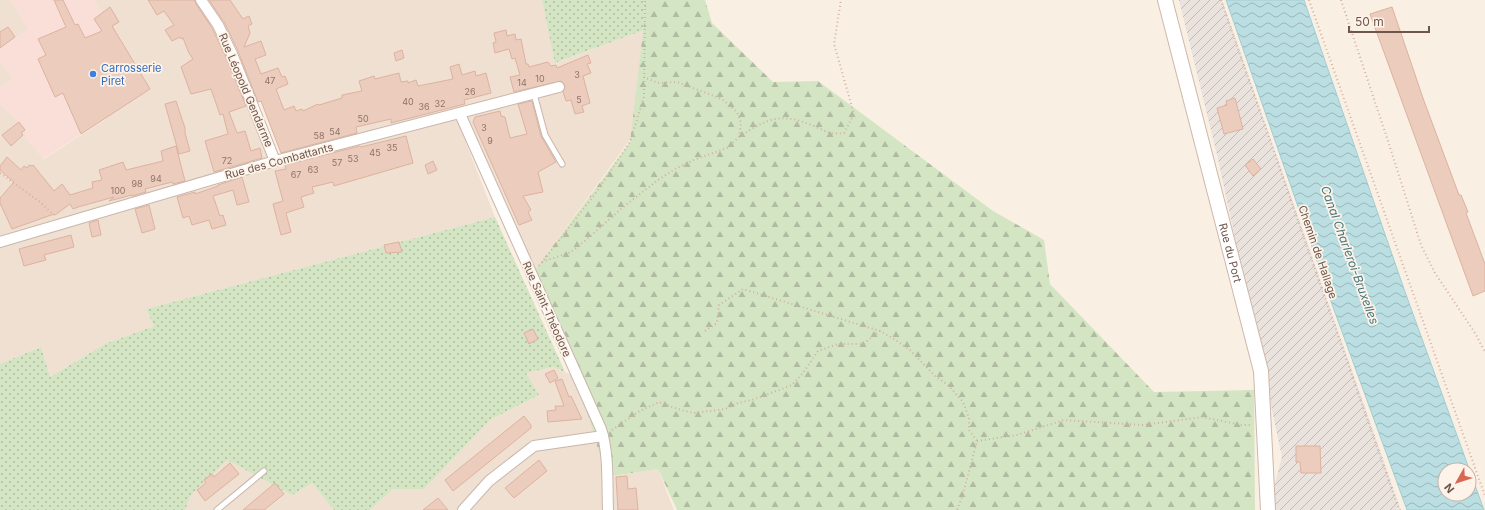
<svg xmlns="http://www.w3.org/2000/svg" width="1485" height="510" viewBox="0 0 1485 510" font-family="Inter,sans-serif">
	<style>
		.residential { fill: #f0e0d2 }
		.commercial { fill: #f9dfd8 }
		.industrial { fill: url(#industrial-furrows) }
		.grass { fill: url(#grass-dots) }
		.forest { fill: url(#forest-firs) }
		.water { fill: url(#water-waves); stroke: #a1ced1; fill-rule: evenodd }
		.building { fill: #ecccbd; stroke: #ddb29f }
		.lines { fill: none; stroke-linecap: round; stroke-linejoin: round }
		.lane-casing { stroke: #c9b6ab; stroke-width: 7 }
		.street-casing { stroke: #c9b6ab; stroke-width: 12 }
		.secondary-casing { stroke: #ceb8ab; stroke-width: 16 }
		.path { stroke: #d1b0a1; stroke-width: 2; stroke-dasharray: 1 3; stroke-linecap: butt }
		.lane { stroke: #fff; stroke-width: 5 }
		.street { stroke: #fff; stroke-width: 10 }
		.secondary { stroke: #fff; stroke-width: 14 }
		.shop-dot { fill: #3f7fe0; stroke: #fdf3e9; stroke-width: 1.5 }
		.labels { text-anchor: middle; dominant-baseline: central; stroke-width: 3.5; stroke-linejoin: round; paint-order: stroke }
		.number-label { font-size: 9px; fill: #8e7468 }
		.shop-label { font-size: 11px; fill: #366cbe; stroke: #fdf3e9; text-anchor: start }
		.street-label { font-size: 11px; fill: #6f564c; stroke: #fdf3e9 }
		.water-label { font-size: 12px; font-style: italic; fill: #45757a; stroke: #fdf3e9 }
	</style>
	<defs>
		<pattern id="industrial-furrows" width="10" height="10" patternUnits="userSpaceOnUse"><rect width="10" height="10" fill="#e9e2dd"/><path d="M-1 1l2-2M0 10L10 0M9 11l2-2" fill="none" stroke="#c1bab5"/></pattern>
		<pattern id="grass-dots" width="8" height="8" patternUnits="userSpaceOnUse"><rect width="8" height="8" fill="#d4e5c3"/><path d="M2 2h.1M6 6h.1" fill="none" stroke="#b0bca1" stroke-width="1.8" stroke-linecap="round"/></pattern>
		<pattern id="forest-firs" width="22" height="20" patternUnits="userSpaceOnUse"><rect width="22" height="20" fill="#d4e5c3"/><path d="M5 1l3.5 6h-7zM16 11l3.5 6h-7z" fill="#b0bca1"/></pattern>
		<pattern id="water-waves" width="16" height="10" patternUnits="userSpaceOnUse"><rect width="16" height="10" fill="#badee1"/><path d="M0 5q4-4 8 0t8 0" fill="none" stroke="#9bb7b9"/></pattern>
	</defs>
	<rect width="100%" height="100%" fill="#faefe3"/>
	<g class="residential">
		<path d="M0 0H11L28 30 0 48Z"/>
		<path d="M94 0H199L272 160 0 236V104L19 122 25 130V137L44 159 106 119 109 25Z"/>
		<path d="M211 0H542L556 63 644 30 632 137 532 274 458 122 495 217 146 309 154 326 105 344 50 377 41 347 0 364V242L282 155 252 78 232 33Z"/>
		<path d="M0 61 13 79 0 87Z"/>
		<path d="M553 367 577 377 606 477 658 469 674 510H370L393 489H424L490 420 539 395 525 373Z"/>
		<path d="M227 460 292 495 312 483 334 510H185L191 495Z"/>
	</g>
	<path class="commercial" d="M11 0H94L150 90 43 159 25 137V130L19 122 0 104V87L13 79 0 61V48L28 30Z"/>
	<path class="industrial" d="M1179 0H1222L1401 510H1268L1282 457 1218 159Z"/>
	<g class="grass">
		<path d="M542 0H645L644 30 555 63Z"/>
		<path d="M495 217 565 372 553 367 526 373 539 395 490 420 424 489H393L370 510H334L312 483 292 495 227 460 191 495 185 510H0V364L41 347 50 377 105 344 154 326 146 309Z"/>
	</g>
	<path class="forest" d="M645 0H705L712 23 773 82 818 81 993 211 1044 240 1050 284 1154 392 1254 390 1255 510H677L658 469 606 477 577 377 532 274 630 142 644 24Z"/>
	<path class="water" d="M1226 0H1304L1404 289 1484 510H1407L1333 307ZM1445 470H1469V494H1445Z"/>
	<g class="building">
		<path d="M54 0H63L75 25 78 24 85 38 102 31 94 19 110 7 119 22 112 26 150 89 81 134 63 93 55 97 38 59 46 55 38 39 66 27Z"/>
		<path d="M148 0H195L196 4 212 28 226 57 246 106 229 112 237 133 245 131 251 151 260 148 262 158 214 172 205 141 228 134 223 114 220 115 211 89 191 94 181 67 193 59 189 53 183 38 181 39 180 37 172 41 165 30 174 25 164 11 157 15Z"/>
		<path d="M209 0H230L243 19 249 16 252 24 248 26 250 33 244 47 261 41 266 55 255 59 261 74 278 68 282 77 285 76 288 84 276 89 284 110 294 106 296 111 302 109 303 111 318 104 319 105 342 98V95L362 91 359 81 374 76 375 79 399 73 401 82 408 81V83L416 80 418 86 453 79 450 67 459 64 462 75 475 71 476 76 486 73 491 93 464 100 465 104 391 123V119L356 127 357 133 281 153 261 101 258 102 238 51 224 22Z"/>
		<path d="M1392 7 1424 101 1459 195H1461L1468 212 1466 213 1485 264V291L1473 296 1370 14Z"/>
		<path d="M8 27 15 37 0 48V32Z"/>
		<path d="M506 30 507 36 515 34 516 40 521 39 526 64H528L529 67 548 62 551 66 556 65 557 68 588 55 591 63 587 64 591 73 583 76 590 103 582 106 584 112 575 114 571 100 566 101 563 92 565 86 561 81 514 92 510 77 520 75 515 58 512 59 509 49 495 53 493 43 496 42 494 33Z"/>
		<path d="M402 50 404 58 396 61 394 53Z"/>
		<path d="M1235 98 1243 129 1224 134 1217 108 1227 105 1226 101Z"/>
		<path d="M176 101 185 128V133L190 151 179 154 165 104Z"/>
		<path d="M532 101 541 136 556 162 538 172 543 192 523 196 531 210 528 212 532 220 519 225 473 122 475 117 500 111 501 116 505 117 510 138 527 134 518 104Z"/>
		<path d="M19 122 25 130 21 133 23 135 11 146 2 135Z"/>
		<path d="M406 136 413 163 334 186 333 182 312 187 314 193 301 197 304 207 286 213 291 232 281 235 273 204 283 201 275 171 286 169 285 165 360 146 361 147Z"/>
		<path d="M176 146 185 181 173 184 172 182 145 189 146 192 132 196V195L109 201 114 197 78 207 73 209 70 204 55 215 54 214 12 229 0 203V198L14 182 0 170V166L7 157 21 170 24 166 27 168 29 165 32 166 33 165 54 191 62 184 70 195 93 188 92 182 102 180 99 170 123 162 126 170 163 161 161 151Z"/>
		<path d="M1253 159 1261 169 1253 176 1245 165Z"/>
		<path d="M433 161 437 170 428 174 425 165Z"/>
		<path d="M242 177 249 202 237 205 233 190 213 196 220 216 223 215 226 225 212 229 209 220 192 225 189 216 183 218 177 197 195 192V194L218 186V185Z"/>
		<path d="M149 205 155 229 142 233 135 209Z"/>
		<path d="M98 220 101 235 92 237 89 223Z"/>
		<path d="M71 235 74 247 44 255 46 260 24 266 19 249Z"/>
		<path d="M399 242 402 252 386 253 384 245Z"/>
		<path d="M533 329 538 339 529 344 524 333Z"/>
		<path d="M554 370 558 378 550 383 545 374Z"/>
		<path d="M562 379 569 397 571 396 582 419 548 422 547 411 556 410 555 406H564L555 381Z"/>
		<path d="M524 416 531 425V428L453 491 445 480Z"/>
		<path d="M1296 446H1320L1321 473H1301L1300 462H1296Z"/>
		<path d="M539 460 547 471 514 498 505 488Z"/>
		<path d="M230 463 239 474 205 501 197 490 206 483 204 480 212 474 214 477Z"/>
		<path d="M627 476 628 489 636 488 638 510H618L616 477Z"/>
		<path d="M275 483 284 494 264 510H243Z"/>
		<path d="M438 498 448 510H423Z"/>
	</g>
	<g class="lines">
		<defs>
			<g id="lane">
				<path d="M534 94 545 135 562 164"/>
				<path d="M217 510 264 471"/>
			</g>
			<g id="street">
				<path d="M201 0 218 25 232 54 275 161"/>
				<path d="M460 114 601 429C609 453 607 485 608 510"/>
				<path d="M0 242 275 161 559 87"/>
				<path d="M463 510 489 481 534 446 603 436"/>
			</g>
			<g id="secondary">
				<path id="s1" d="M1165 0 1261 371 1268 510"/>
			</g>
		</defs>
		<use href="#lane" class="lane-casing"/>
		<use href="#street" class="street-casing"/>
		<use href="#secondary" class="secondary-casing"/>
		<g class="path">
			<path d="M1221 0 1399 510"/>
			<path d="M1309 0 1485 496"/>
			<path d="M1341 0 1389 144 1421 245 1435 273 1475 333 1485 352"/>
			<path d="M739 137C768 118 780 112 814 126 827 132 830 135 844 133L854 114 834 44 841 0"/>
			<path d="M0 173 40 202 54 215"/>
			<path d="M542 262 571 252 592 235 622 208 658 180 675 169 696 159 727 148 739 137 741 123 737 112 722 99 677 82 658 83 644 77"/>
			<path d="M539 266 595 194 630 142 644 97 645 0"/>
			<path d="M705 331 717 323 719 305 743 289 880 331 894 339 910 350 935 376 948 385 963 402 969 418V430L977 441 963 494 957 510"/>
			<path d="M612 430 638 412 659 402 681 410 694 413 725 409 738 403 752 400 792 385 803 373 818 351 838 344H863L880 331"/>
			<path d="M977 441 1017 435 1064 420 1143 425 1202 417 1242 425H1252"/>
		</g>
		<use href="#lane" class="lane"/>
		<use href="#street" class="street"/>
		<use href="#secondary" class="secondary"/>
	</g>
	<circle class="shop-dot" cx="93" cy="74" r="4"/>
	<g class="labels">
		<g class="number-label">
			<text x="577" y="74">3</text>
			<text x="540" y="78">10</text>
			<text x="270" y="80">47</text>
			<text x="522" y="82">14</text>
			<text x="470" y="91">26</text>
			<text x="579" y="99">5</text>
			<text x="408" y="101">40</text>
			<text x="440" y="103">32</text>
			<text x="424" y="106">36</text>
			<text x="363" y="118">50</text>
			<text x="484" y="127">3</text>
			<text x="335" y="131">54</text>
			<text x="319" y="135">58</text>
			<text x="490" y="140">9</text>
			<text x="392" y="147">35</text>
			<text x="375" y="152">45</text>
			<text x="353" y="158">53</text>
			<text x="227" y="160">72</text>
			<text x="337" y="162">57</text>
			<text x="313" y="169">63</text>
			<text x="296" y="174">67</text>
			<text x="156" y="178">94</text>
			<text x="137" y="183">98</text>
			<text x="118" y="190">100</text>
		</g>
		<g class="shop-label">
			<text x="101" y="68">Carrosserie<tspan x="101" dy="13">Piret</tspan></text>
		</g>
		<g class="street-label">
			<text transform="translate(246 90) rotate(67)">Rue Léopold Gendarme</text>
			<text transform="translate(279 161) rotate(-15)">Rue des Combattants</text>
			<text transform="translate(1318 252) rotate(71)">Chemin de Hallage</text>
			<text stroke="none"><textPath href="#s1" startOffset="261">Rue du Port</textPath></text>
			<text transform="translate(547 309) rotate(66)">Rue Saint-Théodore</text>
		</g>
		<g class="water-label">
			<text transform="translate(1350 255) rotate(70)">Canal Charleroi-Bruxelles</text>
		</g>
	</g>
	<g transform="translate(1457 482) rotate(231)"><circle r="19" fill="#fdf3e9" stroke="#c4b4aa"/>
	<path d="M0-3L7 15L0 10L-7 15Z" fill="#d86753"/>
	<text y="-6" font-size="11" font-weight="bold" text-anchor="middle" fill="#6f564c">N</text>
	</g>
	<path d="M1349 26v6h80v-6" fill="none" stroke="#6f564c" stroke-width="2"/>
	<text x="1355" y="26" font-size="12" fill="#6f564c" stroke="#fdf3e9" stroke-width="3" paint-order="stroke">50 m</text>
</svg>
